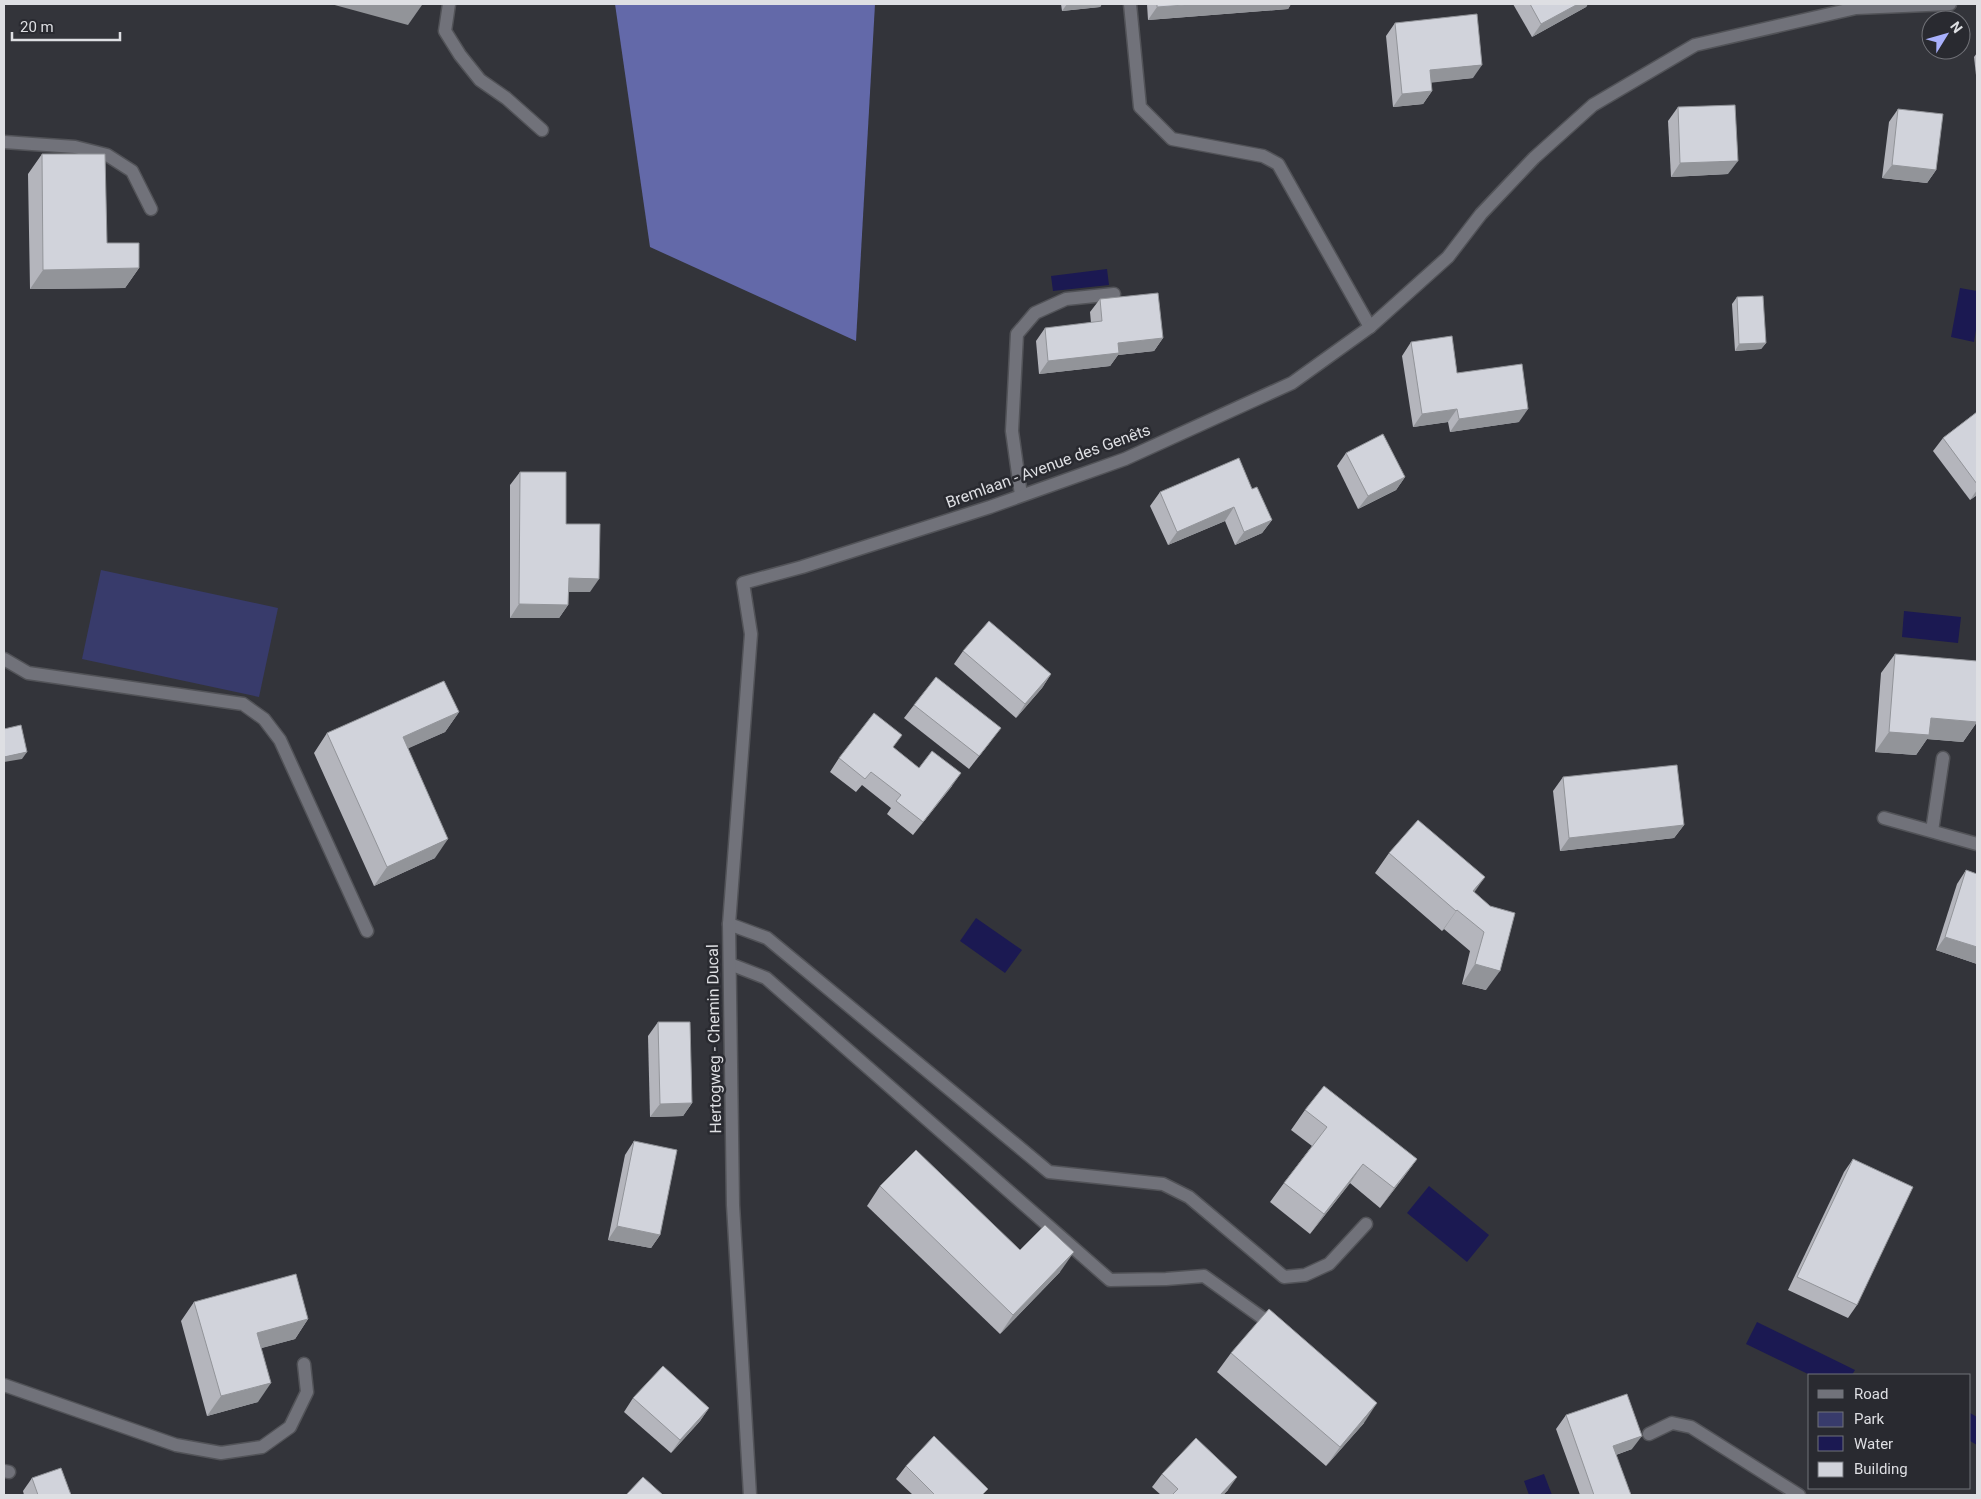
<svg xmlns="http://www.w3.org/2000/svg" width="1981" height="1499" viewBox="0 0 1981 1499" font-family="Roboto,sans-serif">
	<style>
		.green { fill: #383b6b }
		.forest { fill: #6369a9 }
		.water { fill: #1b1952 }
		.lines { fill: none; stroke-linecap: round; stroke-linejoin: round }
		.lane-casing { stroke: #525358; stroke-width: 15 }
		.street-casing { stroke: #525358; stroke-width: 15 }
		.lane { stroke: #71727a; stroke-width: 12 }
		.street { stroke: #71727a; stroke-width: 12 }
		.wall { fill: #b4b5bc }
		.shaded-wall { fill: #929499 }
		.building { fill: #d1d3db; stroke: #929499 }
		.labels { text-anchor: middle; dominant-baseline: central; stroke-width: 5; stroke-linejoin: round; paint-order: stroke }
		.street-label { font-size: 16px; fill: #dedfe3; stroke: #292a30 }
	</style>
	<rect width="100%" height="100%" fill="#33343a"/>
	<path class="green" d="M101 570 278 608 259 697 82 659Z"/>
	<path class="forest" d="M615 4H875L856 341 650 247Z"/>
	<g class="water">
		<path d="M1107 269 1109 285 1053 291 1051 276Z"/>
		<path d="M1960 288 1977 291V324L1974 342 1951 337Z"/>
		<path d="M1904 611 1961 617 1958 643 1902 637Z"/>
		<path d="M976 918 1022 950 1005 973 960 941Z"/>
		<path d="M1429 1186 1489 1235 1467 1262 1407 1213Z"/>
		<path d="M1757 1322 1855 1370 1852 1375H1810L1746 1344Z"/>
		<path d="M1970 1413 1977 1417V1445L1970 1441Z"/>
		<path d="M1544 1474 1552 1495H1529L1524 1481Z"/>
	</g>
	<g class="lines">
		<defs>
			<g id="lane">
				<path d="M449 4 445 31 460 55 480 80 506 98 542 130"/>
				<path d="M1130 4 1140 107 1172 139 1263 156 1278 164 1370 327"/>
				<path d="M4 142 75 147 107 155 132 171 151 209"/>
				<path d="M1021 495 1012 431 1017 334 1035 313 1066 299 1114 294"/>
				<path d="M4 659 28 673 243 704 264 719 280 740 367 931"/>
				<path d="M1884 818 1977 844"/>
				<path d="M1932 831 1943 758"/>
				<path d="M729 924 767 938 1049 1172 1163 1184 1189 1197 1284 1277 1305 1275 1329 1264 1366 1224"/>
				<path d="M730 964 766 978 1110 1280 1166 1279 1204 1276 1275 1327"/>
				<path d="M4 1385 176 1445 221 1453 262 1447 290 1427 307 1392 304 1364"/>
				<path d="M1649 1434 1672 1423 1691 1427 1799 1495"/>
				<path d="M4 1471 9 1472"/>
			</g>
			<path id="street" d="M750 1495 733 1205 729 924 751 634 743 583 802 567 990 507 1125 459 1292 383 1370 327 1448 257 1481 214 1534 158 1593 105 1695 45 1856 8 1950 4"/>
		</defs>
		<use href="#lane" class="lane-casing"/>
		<use href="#street" class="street-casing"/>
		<use href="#lane" class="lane"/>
		<use href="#street" class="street"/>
	</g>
	<g class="wall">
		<path d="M1061 4H1102L1100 7 1062 11Z"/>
		<path d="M1147 4H1291L1288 9 1148 20Z"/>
		<path d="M1513 4H1588L1586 7 1532 37Z"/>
		<path d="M1395 23 1473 78 1431 82 1432 91 1423 104 1393 107 1386 36Z"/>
		<path d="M1977 53V84L1974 57Z"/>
		<path d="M1678 107 1728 174 1671 177 1668 121Z"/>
		<path d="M1898 109 1936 170 1927 183 1882 178 1889 122Z"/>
		<path d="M42 154 107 243 139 268 125 288 30 289 28 174Z"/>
		<path d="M1737 297 1766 343 1761 349 1735 351 1732 304Z"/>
		<path d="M1100 299 1163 338 1154 351 1118 355 1110 366 1039 374 1036 341 1045 328 1091 323 1090 312Z"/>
		<path d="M1411 342 1457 373 1519 422 1450 432 1448 422 1413 427 1402 356Z"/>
		<path d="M1977 412V495L1970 500 1933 451 1943 438Z"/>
		<path d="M1346 453 1405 477 1396 490 1358 509 1337 466Z"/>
		<path d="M520 472 566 524 590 592H568V605L559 618H510V485Z"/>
		<path d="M1252 489 1272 520 1262 533 1235 545 1225 521 1168 545 1150 506 1160 492Z"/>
		<path d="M963 651 1051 674 1042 688 1016 718 954 664Z"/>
		<path d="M1895 654 1977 722 1963 742 1927 739 1916 755 1875 752 1881 673Z"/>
		<path d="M914 705 991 741 969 769 904 718Z"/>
		<path d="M459 712 445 732 408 748 435 858 374 886 314 753 327 733Z"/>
		<path d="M894 748 919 768 952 786 913 835 887 814 891 808 862 785 856 792 830 772 839 758Z"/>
		<path d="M1563 777 1684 825 1674 838 1560 851 1553 791Z"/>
		<path d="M1389 853 1474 892 1490 906 1486 990 1462 984 1470 951 1444 929 1442 931 1375 873Z"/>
		<path d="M1966 870 1977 874V964L1936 950 1957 884Z"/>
		<path d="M658 1022 692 1103 683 1116 650 1117 648 1036Z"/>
		<path d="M1305 1110 1417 1159 1403 1178 1380 1208 1350 1183 1310 1234 1270 1202 1284 1183 1312 1146 1291 1130Z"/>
		<path d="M634 1141 660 1235 651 1248 608 1240 625 1155Z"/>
		<path d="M1853 1159 1857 1305 1848 1318 1788 1290 1844 1172Z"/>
		<path d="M880 1186 1020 1250 1060 1272 1000 1334 867 1206Z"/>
		<path d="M194 1302 308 1319 295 1339 261 1348 258 1402 207 1416 181 1321Z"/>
		<path d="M1231 1353 1364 1423 1326 1466 1217 1372Z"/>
		<path d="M633 1398 709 1408 700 1421 671 1453 624 1412Z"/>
		<path d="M1566 1415 1632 1449 1616 1455 1631 1495H1580L1556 1429Z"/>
		<path d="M906 1466 984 1495H913L896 1479Z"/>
		<path d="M1162 1474 1228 1490 1223 1495H1161L1152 1487Z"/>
		<path d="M32 1478 71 1495H24L23 1491Z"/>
	</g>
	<g class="shaded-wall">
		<path d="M331 4H416L422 5 408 25Z"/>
		<path d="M1067 4H1102L1100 7 1062 11Z"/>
		<path d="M1198 4H1291L1288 9 1148 20 1157 7Z"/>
		<path d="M1578 4H1588L1586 7 1532 37 1541 24Z"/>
		<path d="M1482 65 1473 78 1420 84 1430 70Z"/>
		<path d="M1432 91 1423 104 1393 107 1402 94Z"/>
		<path d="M1738 161 1728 174 1671 177 1680 163Z"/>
		<path d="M1892 165 1936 170 1927 183 1882 178Z"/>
		<path d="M139 268 125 288 30 289 43 270Z"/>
		<path d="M1163 338 1154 351 1118 355 1110 366 1039 374 1048 361 1118 343Z"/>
		<path d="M1766 343 1761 349 1735 351 1739 344Z"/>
		<path d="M1457 409 1448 422 1413 427 1422 414Z"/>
		<path d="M1528 409 1519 422 1450 432 1459 419Z"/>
		<path d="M1405 477 1396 490 1358 509 1368 496Z"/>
		<path d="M1977 490V495L1970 500Z"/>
		<path d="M1234 507 1225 521 1168 545 1177 532Z"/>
		<path d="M1272 520 1262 533 1235 545 1244 532Z"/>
		<path d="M569 578 599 579 590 592H559Z"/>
		<path d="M519 604 568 605 559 618H510Z"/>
		<path d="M1051 674 1042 688 1016 718 1025 704Z"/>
		<path d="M459 712 445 732 389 757 403 737Z"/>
		<path d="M1931 718 1977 722 1963 742 1927 739 1916 755 1875 752 1889 732Z"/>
		<path d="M27 752 22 759 4 762V757Z"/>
		<path d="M961 773 952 786 913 835 923 822Z"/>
		<path d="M1684 825 1674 838 1560 851 1569 838Z"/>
		<path d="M448 839 435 858 374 886 387 867Z"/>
		<path d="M1485 877 1471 897 1473 891Z"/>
		<path d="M1457 910 1444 929 1442 931 1456 911Z"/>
		<path d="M1945 937 1977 947V964L1936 950Z"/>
		<path d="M1475 964 1500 971 1486 990 1462 984Z"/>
		<path d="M692 1103 683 1116 650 1117 660 1104Z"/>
		<path d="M1417 1159 1403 1178 1380 1208 1394 1188Z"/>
		<path d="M1363 1164 1350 1183 1310 1234 1324 1214Z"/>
		<path d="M617 1226 660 1235 651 1248 608 1240Z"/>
		<path d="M1074 1252 1060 1272 1000 1334 1013 1315Z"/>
		<path d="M308 1319 295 1339 244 1353 257 1333Z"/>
		<path d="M271 1383 258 1402 207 1416 221 1396Z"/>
		<path d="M1377 1403 1364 1423 1326 1466 1340 1447Z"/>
		<path d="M709 1408 700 1421 671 1453 680 1440Z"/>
		<path d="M1642 1436 1632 1449 1604 1459 1613 1446Z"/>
		<path d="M1237 1477 1228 1490 1223 1495H1220Z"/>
	</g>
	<g class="building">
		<path d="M1157 4H1198L1157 7Z"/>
		<path d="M1530 4H1578L1541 24Z"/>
		<path d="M1477 14 1482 65 1430 70 1432 91 1402 94 1395 23Z"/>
		<path d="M1735 105 1738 161 1680 163 1678 107Z"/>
		<path d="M1898 109 1943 114 1936 170 1892 165Z"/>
		<path d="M42 154H105L107 243H139V268L43 270Z"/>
		<path d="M1158 293 1163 338 1118 343 1119 353 1048 361 1045 328 1102 321 1100 299Z"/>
		<path d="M1763 296 1766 343 1739 344 1737 297Z"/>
		<path d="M1452 336 1457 373 1522 364 1528 409 1459 419 1457 409 1422 414 1411 342Z"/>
		<path d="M1977 412V484L1943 438Z"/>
		<path d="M1383 434 1405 477 1368 496 1346 453Z"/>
		<path d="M1239 458 1252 489 1257 487 1272 520 1244 532 1234 507 1177 532 1160 492Z"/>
		<path d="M520 472H566V524H600L599 579 569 578 568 605 519 604Z"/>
		<path d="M989 621 1051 674 1025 704 963 651Z"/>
		<path d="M1895 654 1977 661V722L1931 718 1929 735 1889 732Z"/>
		<path d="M936 677 1001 728 979 756 914 705Z"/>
		<path d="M444 681 459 712 403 737 448 839 387 867 327 733Z"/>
		<path d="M874 713 902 735 893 747 919 768 932 751 961 773 923 822 896 801 901 795 871 772 865 779 839 758Z"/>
		<path d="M21 725 27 752 4 757V729Z"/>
		<path d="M1677 765 1684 825 1569 838 1563 777Z"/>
		<path d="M1418 820 1485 877 1473 891 1490 906 1515 913 1500 971 1475 964 1484 932 1457 910 1456 911 1389 853Z"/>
		<path d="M1966 870 1977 874V947L1945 937Z"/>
		<path d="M658 1022H690L692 1103 660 1104Z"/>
		<path d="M1324 1086 1417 1159 1394 1188 1363 1164 1324 1214 1284 1183 1327 1127 1305 1110Z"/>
		<path d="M634 1141 677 1150 660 1235 617 1226Z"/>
		<path d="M916 1150 1020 1250 1045 1225 1074 1252 1013 1315 880 1186Z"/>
		<path d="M1853 1159 1913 1187 1857 1305 1797 1277Z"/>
		<path d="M296 1274 308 1319 257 1333 271 1383 221 1396 194 1302Z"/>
		<path d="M1269 1309 1377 1403 1340 1447 1231 1353Z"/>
		<path d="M663 1366 709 1408 680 1440 633 1398Z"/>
		<path d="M1627 1394 1642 1436 1613 1446 1631 1495H1594L1566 1415Z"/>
		<path d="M934 1436 988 1489 982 1495H935L906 1466Z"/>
		<path d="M1196 1438 1237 1477 1220 1495H1172L1178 1489 1162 1474Z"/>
		<path d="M61 1468 71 1495H38L32 1478Z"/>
		<path d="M643 1477 663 1495H626Z"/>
	</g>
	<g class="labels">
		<g class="street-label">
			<text transform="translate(1048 466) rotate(-20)">Bremlaan - Avenue des Genêts</text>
			<text transform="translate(714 1039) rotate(-91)">Hertogweg - Chemin Ducal</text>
		</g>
	</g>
	<rect width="1981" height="1499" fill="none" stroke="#dedfe3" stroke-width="10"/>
	<rect x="1808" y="1374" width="162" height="115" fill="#292a30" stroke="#717278"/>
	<rect x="1818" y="1390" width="25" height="8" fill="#71727a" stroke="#717278"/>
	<text x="1854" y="1399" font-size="15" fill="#dedfe3">Road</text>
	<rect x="1818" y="1412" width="25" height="15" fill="#383b6b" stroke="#717278"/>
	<text x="1854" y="1424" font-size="15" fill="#dedfe3">Park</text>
	<rect x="1818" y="1436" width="25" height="15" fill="#1b1952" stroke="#717278"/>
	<text x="1854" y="1449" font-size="15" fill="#dedfe3">Water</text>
	<rect x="1818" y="1462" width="25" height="15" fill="#d1d3db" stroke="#717278"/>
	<text x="1854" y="1474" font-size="15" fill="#dedfe3">Building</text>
	<g transform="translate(1946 35) rotate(53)"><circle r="24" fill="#292a30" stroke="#717278"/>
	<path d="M0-4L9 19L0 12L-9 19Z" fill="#a8b0fc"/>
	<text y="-8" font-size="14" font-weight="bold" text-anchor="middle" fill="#dedfe3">N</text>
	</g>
	<path d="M12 32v8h108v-8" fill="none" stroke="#dedfe3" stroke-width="2.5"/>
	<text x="20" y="32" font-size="15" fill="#dedfe3" stroke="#292a30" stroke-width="4" paint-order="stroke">20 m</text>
</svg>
